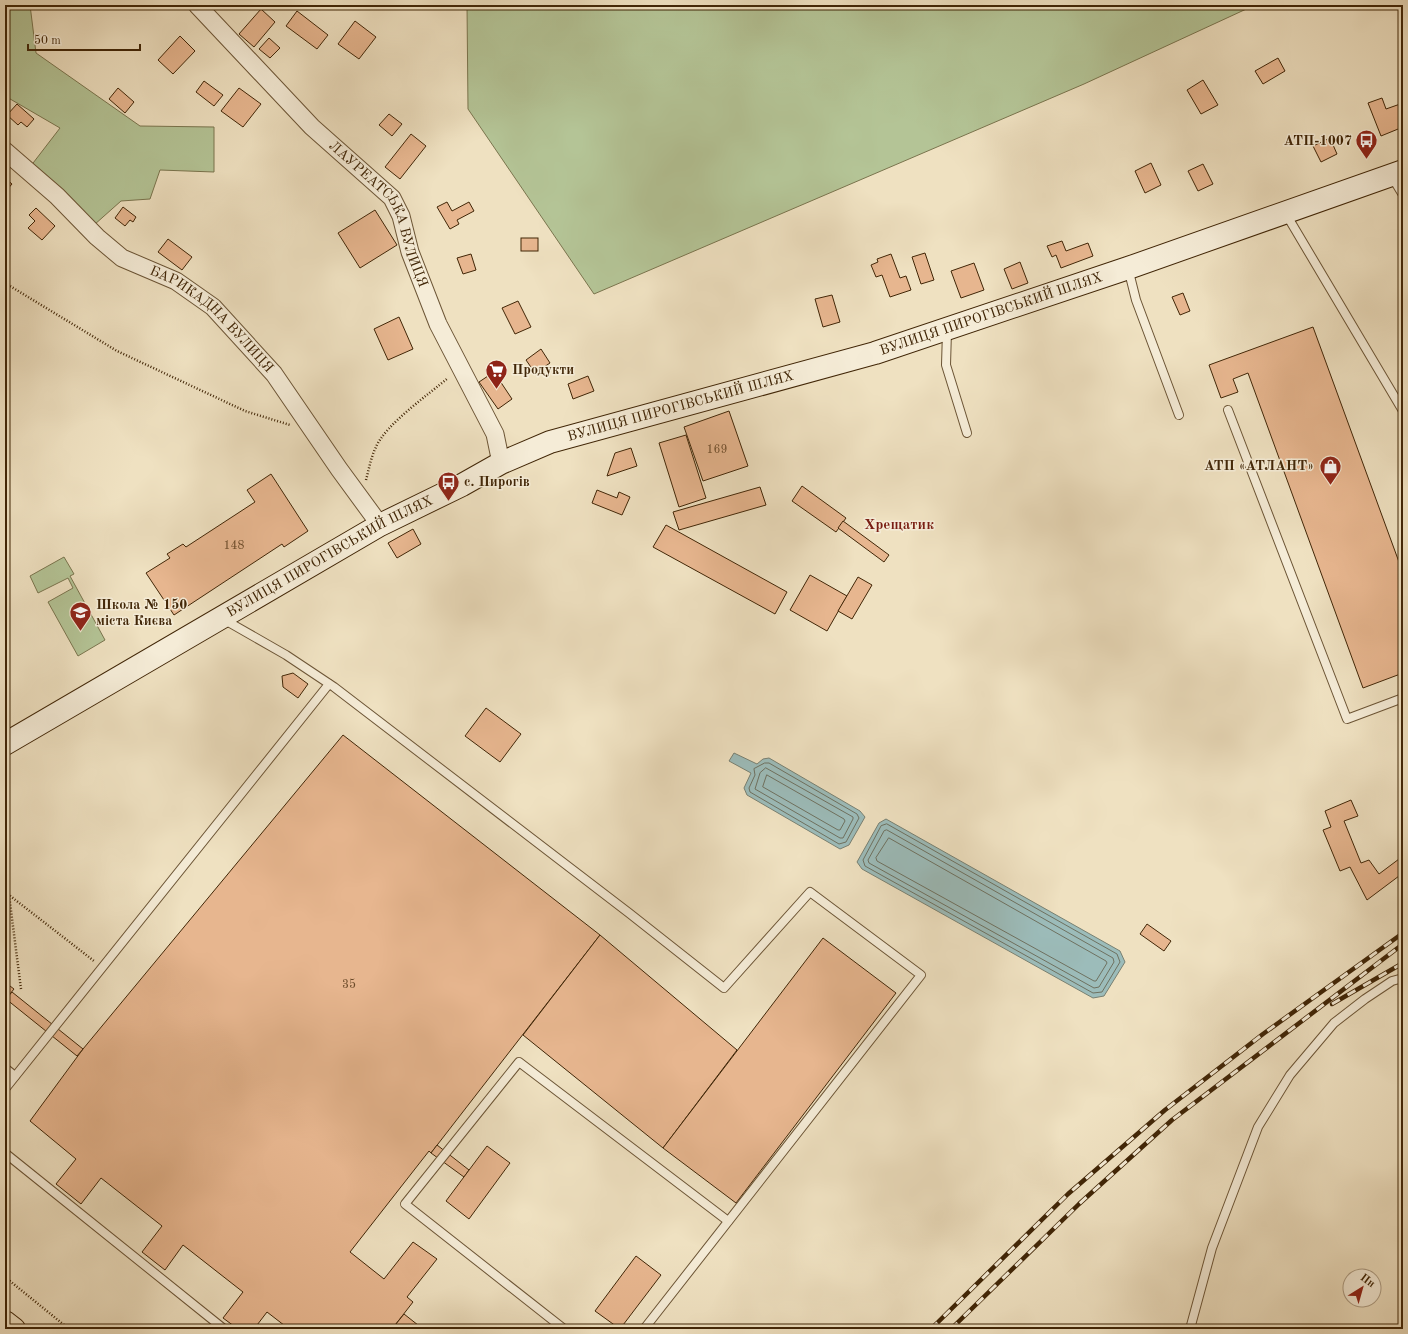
<svg xmlns="http://www.w3.org/2000/svg" width="1408" height="1334" viewBox="0 0 1408 1334" font-family="'Old Standard TT',serif">
	<style>
		.green { fill: #b4c496; stroke: #7a754e }
		.water { fill: #9cbcba; stroke: #788072 }
		.lines { fill: none; stroke-linecap: round; stroke-linejoin: round }
		.shore { stroke: #6e7160; stroke-width: 1 }
		.building { fill: #e7b68f; stroke: #412607 }
		.lane-casing { stroke: #6c5536; stroke-width: 10 }
		.street-casing { stroke: #6c5536; stroke-width: 19 }
		.secondary-casing { stroke: #412607; stroke-width: 24 }
		.highway-casing { stroke: #412607; stroke-width: 24 }
		.path { stroke: #412607; stroke-width: 2.5; stroke-dasharray: 1 2; stroke-linecap: butt }
		.lane { stroke: #f5ecd7; stroke-width: 8 }
		.street { stroke: #f5ecd7; stroke-width: 17 }
		.secondary { stroke: #f5ecd7; stroke-width: 22 }
		.highway { stroke: #efe1c1; stroke-width: 22 }
		.rail-casing { stroke: #412607; stroke-width: 4.5 }
		.rail { stroke: #f5ecd7; stroke-width: 3; stroke-dasharray: 9; stroke-linecap: butt }
		.labels { text-anchor: middle; dominant-baseline: central; stroke-width: 3; stroke-linejoin: round; paint-order: stroke }
		.number-label { font-size: 12px; fill: #6a4a29 }
		.poi-label { font-size: 14px; font-weight: bold; fill: #412607; stroke: #f5ecd7; text-anchor: start }
		.street-label { font-size: 14px; fill: #412607; stroke: #f5ecd7 }
		.neighbourhood-label { font-size: 15px; font-weight: bold; fill: #7a1f14; stroke: #f5ecd7 }
	</style>
	<rect width="100%" height="100%" fill="#efe1c1"/>
	<filter id="stains"><feTurbulence type="fractalNoise" baseFrequency=".005" numOctaves="4"/><feColorMatrix values="0 0 0 0 .2 0 0 0 0 .09 0 0 0 0 .02 0 0 0 .5 -.17"/></filter>
	<radialGradient id="worn" r=".72"><stop offset=".6" stop-color="#630" stop-opacity="0"/><stop offset="1" stop-color="#630" stop-opacity=".3"/></radialGradient>
	<g class="green">
		<path d="M5 5H30L36 53 140 126 214 127V172L160 170 150 199 121 201 94 225 30 167 60 128 5 96Z"/>
		<path d="M467 5H1255L1084 84 594 294 468 109Z"/>
		<path d="M64 557 74 574 70 576 105 640 78 656 48 602 73 588 68 578 38 593 30 576Z"/>
	</g>
	<g class="water">
		<path d="M734 753 757 764 763 759 769 758 860 811 865 817 849 845 840 849 747 795 744 788 751 773 729 761Z"/>
		<path d="M886 819 1120 951 1125 962 1104 996 1093 998 862 869 857 862 879 823Z"/>
	</g>
	<g class="lines">
		<g class="shore">
			<path d="M765 763H769L857 814 859 818 846 842 839 844 750 792 749 788 755 775 754 769Z"/>
			<path d="M766 768 853 817V819L843 838H840L755 789 760 773Z"/>
			<path d="M767 775 844 819 845 821 840 830H838L763 787Z"/>
			<path d="M887 824 1117 954 1120 962 1102 992 1093 993 865 866 863 860 881 826Z"/>
			<path d="M887 830 1113 958 1114 962 1099 987 1094 988 869 863 868 860 884 831Z"/>
			<path d="M889 838 1106 961 1107 963 1096 981H1094L877 861 876 858Z"/>
		</g>
	</g>
	<g class="building">
		<path d="M261 9 275 22 254 47 239 34Z"/>
		<path d="M297 11 328 35 317 49 286 26Z"/>
		<path d="M355 21 376 37 359 59 338 44Z"/>
		<path d="M180 36 195 51 173 74 158 60Z"/>
		<path d="M269 38 280 48 270 58 259 49Z"/>
		<path d="M1278 58 1285 71 1263 84 1255 71Z"/>
		<path d="M1203 80 1218 105 1201 114 1187 90Z"/>
		<path d="M204 81 223 95 214 106 196 92Z"/>
		<path d="M118 88 134 102 125 113 109 99Z"/>
		<path d="M239 88 261 104 243 127 221 111Z"/>
		<path d="M1382 98 1386 109 1403 103V127L1381 136 1368 103Z"/>
		<path d="M17 104 34 119 27 127 21 122 18 125 7 115Z"/>
		<path d="M389 114 402 124 392 136 379 125Z"/>
		<path d="M411 134 426 146 400 179 385 167Z"/>
		<path d="M1330 138 1337 154 1321 162 1313 146Z"/>
		<path d="M1151 163 1161 185 1145 193 1135 171Z"/>
		<path d="M1203 164 1213 184 1198 191 1188 171Z"/>
		<path d="M5 178 12 184 5 192Z"/>
		<path d="M447 202 452 211 469 202 474 211 457 220 459 224 450 229 437 207Z"/>
		<path d="M123 207 136 217 133 222 130 220 125 226 115 218Z"/>
		<path d="M36 208 55 226 42 240 28 228 35 221 29 215Z"/>
		<path d="M375 210 397 245 360 268 338 233Z"/>
		<rect x="521" y="238" width="17" height="13"/>
		<path d="M168 239 192 257 182 270 158 252Z"/>
		<path d="M1062 241 1066 251 1088 243 1093 256 1061 268 1056 255 1052 257 1047 246Z"/>
		<path d="M925 253 934 280 921 284 912 257Z"/>
		<path d="M471 254 476 270 463 274 457 258Z"/>
		<path d="M891 254 900 278 906 276 911 290 890 297 882 275 876 277 871 265 878 262 877 259Z"/>
		<path d="M1020 262 1028 283 1012 289 1004 269Z"/>
		<path d="M974 263 984 290 961 298 951 271Z"/>
		<path d="M1183 293 1190 311 1180 315 1172 297Z"/>
		<path d="M832 295 840 322 823 327 815 299Z"/>
		<path d="M518 301 531 327 515 334 502 308Z"/>
		<path d="M399 317 413 349 388 360 374 329Z"/>
		<path d="M1313 327 1403 573V673L1363 688 1248 373 1233 379 1238 392 1221 398 1209 365Z"/>
		<path d="M541 349 550 363 535 373 526 360Z"/>
		<path d="M494 372 512 399 498 409 479 382Z"/>
		<path d="M588 376 594 391 573 399 568 384Z"/>
		<path d="M729 411 748 466 703 481 684 427Z"/>
		<path d="M686 435 706 498 679 507 659 443Z"/>
		<path d="M631 448 637 466 607 476 615 453Z"/>
		<path d="M271 474 308 531 284 547 282 544 174 615 146 573 170 558 167 554 183 544 186 547 255 502 247 490Z"/>
		<path d="M802 486 846 518 836 532 792 501Z"/>
		<path d="M760 487 766 505 679 530 673 512Z"/>
		<path d="M597 490 617 498 619 492 630 497 622 515 592 503Z"/>
		<path d="M843 521 889 555 884 562 838 528Z"/>
		<path d="M666 525 787 592 775 614 653 547Z"/>
		<path d="M413 529 421 544 397 558 388 543Z"/>
		<path d="M810 575 847 596 827 631 790 610Z"/>
		<path d="M858 577 872 585 852 619 838 611Z"/>
		<path d="M293 673 308 684 298 698 283 687 282 676Z"/>
		<path d="M486 708 521 734 500 762 465 736Z"/>
		<path d="M343 735 600 935 431 1153 429 1151 350 1252 384 1279 413 1242 437 1259 407 1297 413 1302 392 1329H289L267 1312 254 1329H238L223 1318 243 1292 183 1245 165 1270 142 1252 162 1226 101 1178 81 1204 56 1184 76 1159 30 1121 83 1049Z"/>
		<path d="M1351 800 1358 816 1344 821 1361 863 1369 860 1379 874 1403 856V873L1367 900 1350 867 1340 871 1323 830 1331 827 1325 811Z"/>
		<path d="M1147 924 1171 941 1164 951 1140 934Z"/>
		<path d="M600 935 737 1050 663 1148 523 1035Z"/>
		<path d="M823 938 896 993 736 1203 663 1148Z"/>
		<path d="M5 963 10 967 5 974Z"/>
		<path d="M5 976 9 979 6 983 14 989 5 1000Z"/>
		<path d="M12 992 83 1049 77 1056 6 999Z"/>
		<path d="M437 1145 469 1170 464 1177 431 1153Z"/>
		<path d="M487 1146 510 1163 469 1219 446 1201Z"/>
		<path d="M636 1256 661 1275 620 1329 595 1311Z"/>
		<path d="M404 1314 423 1329H392Z"/>
	</g>
	<g class="lines">
		<defs>
			<g id="lane">
				<path d="M1392 177 1403 195"/>
				<path d="M1286 214 1403 411"/>
				<path d="M1128 268 1136 300 1179 415"/>
				<path d="M947 331 946 365 967 433"/>
				<path d="M1228 410 1347 719 1403 698"/>
				<path d="M223 619 286 655 334 687 629 913 724 988 810 892 921 975 644 1329"/>
				<path d="M5 1068 15 1076"/>
				<path d="M5 1089 329 684"/>
				<path d="M5 1153 224 1329"/>
				<path d="M564 1329 405 1204 519 1062 728 1221"/>
				<path d="M1190 1329 1212 1248 1258 1127 1290 1075 1334 1023 1365 999 1392 981 1403 978"/>
			</g>
			<g id="street">
				<path id="s1" d="M197 5 312 127 392 198 401 216 410 252 438 324 495 434 501 463"/>
				<path id="s2" d="M5 151 57 196 97 237 122 258 176 281 213 307 274 374 339 469 380 525"/>
			</g>
			<g id="secondary">
				<path id="s3" d="M5 744 380 525 462 485 501 463 550 442 875 353 1128 268 1403 171"/>
			</g>
			<path id="highway" d="M5 1322 14 1329"/>
		</defs>
		<use href="#lane" class="lane-casing"/>
		<use href="#street" class="street-casing"/>
		<use href="#secondary" class="secondary-casing"/>
		<use href="#highway" class="highway-casing"/>
		<g class="path">
			<path d="M5 283 117 351 245 411 290 425"/>
			<path d="M366 480C369 469 371 457 376 447 385 425 429 394 448 378"/>
			<path d="M21 989 9 895 94 961"/>
			<path d="M5 1277 69 1329"/>
		</g>
		<use href="#lane" class="lane"/>
		<use href="#street" class="street"/>
		<use href="#secondary" class="secondary"/>
		<use href="#highway" class="highway"/>
		<defs>
			<g id="rail">
				<path d="M1332 1004 1403 963"/>
				<path d="M931 1329 1068 1194 1165 1110 1263 1034 1403 933"/>
				<path d="M951 1329 1079 1204 1172 1120 1403 944"/>
			</g>
		</defs>
		<use href="#rail" class="rail-casing"/>
		<use href="#rail" class="rail"/>
	</g>
	<defs>
		<symbol id="bus-pin" viewBox="-11 -11 22 30"><path d="M0 17L-7.5 6A9.5 9.5 0 1 1 7.5 6Z" fill="#8f2418" stroke="#f5ecd7"/><path d="M-5-6H5V4H4V6H2V4H-2V6H-4V4H-5ZM-3.5-4V0h7V-4ZM-3.5 1.2v1.5H-2V1.2ZM2 1.2v1.5H3.5V1.2Z" fill="#fff"/></symbol>
		<symbol id="supermarket-pin" viewBox="-11 -11 22 30"><path d="M0 17L-7.5 6A9.5 9.5 0 1 1 7.5 6Z" fill="#8f2418" stroke="#f5ecd7"/><path d="M-6-5.5h2.5l.6 2H6L4.5 2H-2.5L-4.4-4H-6ZM-1.5 3.2a1.3 1.3 0 1 0 .1 0ZM3 3.2a1.3 1.3 0 1 0 .1 0Z" fill="#fff"/></symbol>
		<symbol id="shop-pin" viewBox="-11 -11 22 30"><path d="M0 17L-7.5 6A9.5 9.5 0 1 1 7.5 6Z" fill="#8f2418" stroke="#f5ecd7"/><path d="M-5-2.5h2.3a2.7 3.5 0 0 1 5.4 0H5L5.5 6h-11ZM-1.5-2.5h3a1.5 2.3 0 0 0-3 0Z" fill="#fff"/></symbol>
		<symbol id="school-pin" viewBox="-11 -11 22 30"><path d="M0 17L-7.5 6A9.5 9.5 0 1 1 7.5 6Z" fill="#8f2418" stroke="#f5ecd7"/><path d="M0-5L7-2L0 1L-7-2ZM-4 1L0 2.5L4 1V4Q0 6-4 4Z" fill="#fff"/></symbol>
	</defs>
	<g fill-rule="evenodd">
		<use href="#bus-pin" x="1354" y="128" width="25" height="34"/>
		<use href="#supermarket-pin" x="484" y="358" width="25" height="34"/>
		<use href="#shop-pin" x="1318" y="454" width="25" height="34"/>
		<use href="#bus-pin" x="436" y="470" width="25" height="34"/>
		<use href="#school-pin" x="68" y="600" width="25" height="34"/>
	</g>
	<g class="labels">
		<g class="number-label">
			<text x="717" y="450">169</text>
			<text x="234" y="546">148</text>
			<text x="349" y="985">35</text>
		</g>
		<g class="poi-label">
			<text x="1352" y="141" text-anchor="end">АТП-1007</text>
			<text x="512" y="370">Продукти</text>
			<text x="1314" y="466" text-anchor="end">АТП «АТЛАНТ»</text>
			<text x="464" y="482">с. Пирогів</text>
			<text x="96" y="605">Школа № 150<tspan x="96" dy="16">міста Києва</tspan></text>
		</g>
		<g class="street-label">
			<text stroke="none"><textPath href="#s1" startOffset="281">ЛАУРЕАТСЬКА ВУЛИЦЯ</textPath></text>
			<text stroke="none"><textPath href="#s3" startOffset="1083">ВУЛИЦЯ ПИРОГІВСЬКИЙ ШЛЯХ</textPath></text>
			<text stroke="none"><textPath href="#s2" startOffset="269">БАРИКАДНА ВУЛИЦЯ</textPath></text>
			<text stroke="none"><textPath href="#s3" startOffset="759">ВУЛИЦЯ ПИРОГІВСЬКИЙ ШЛЯХ</textPath></text>
			<text stroke="none"><textPath href="#s3" startOffset="375">ВУЛИЦЯ ПИРОГІВСЬКИЙ ШЛЯХ</textPath></text>
		</g>
		<g class="neighbourhood-label">
			<text x="899" y="525">Хрещатик</text>
		</g>
	</g>
	<rect width="1408" height="1334" fill="none" stroke="#efe1c1" stroke-width="20"/>
	<rect x="6" y="6" width="1396" height="1322" fill="none" stroke="#412607" stroke-width="2"/>
	<rect x="10" y="10" width="1388" height="1314" fill="none" stroke="#412607"/>
	<g transform="translate(1362 1288) rotate(37)"><circle r="19" fill="#f5ecd7" stroke="#ad9d84"/>
	<path d="M0-3L7 15L0 10L-7 15Z" fill="#8f2418"/>
	<text y="-6" font-size="11" font-weight="bold" text-anchor="middle" fill="#412607">Пн</text>
	</g>
	<path d="M28 44v6h112v-6" fill="none" stroke="#412607" stroke-width="2"/>
	<text x="34" y="44" font-size="12" fill="#412607" stroke="#f5ecd7" stroke-width="3" paint-order="stroke">50 m</text>
	<rect width="100%" height="100%" filter="url(#stains)"/>
	<rect width="100%" height="100%" fill="url(#worn)"/>
</svg>
